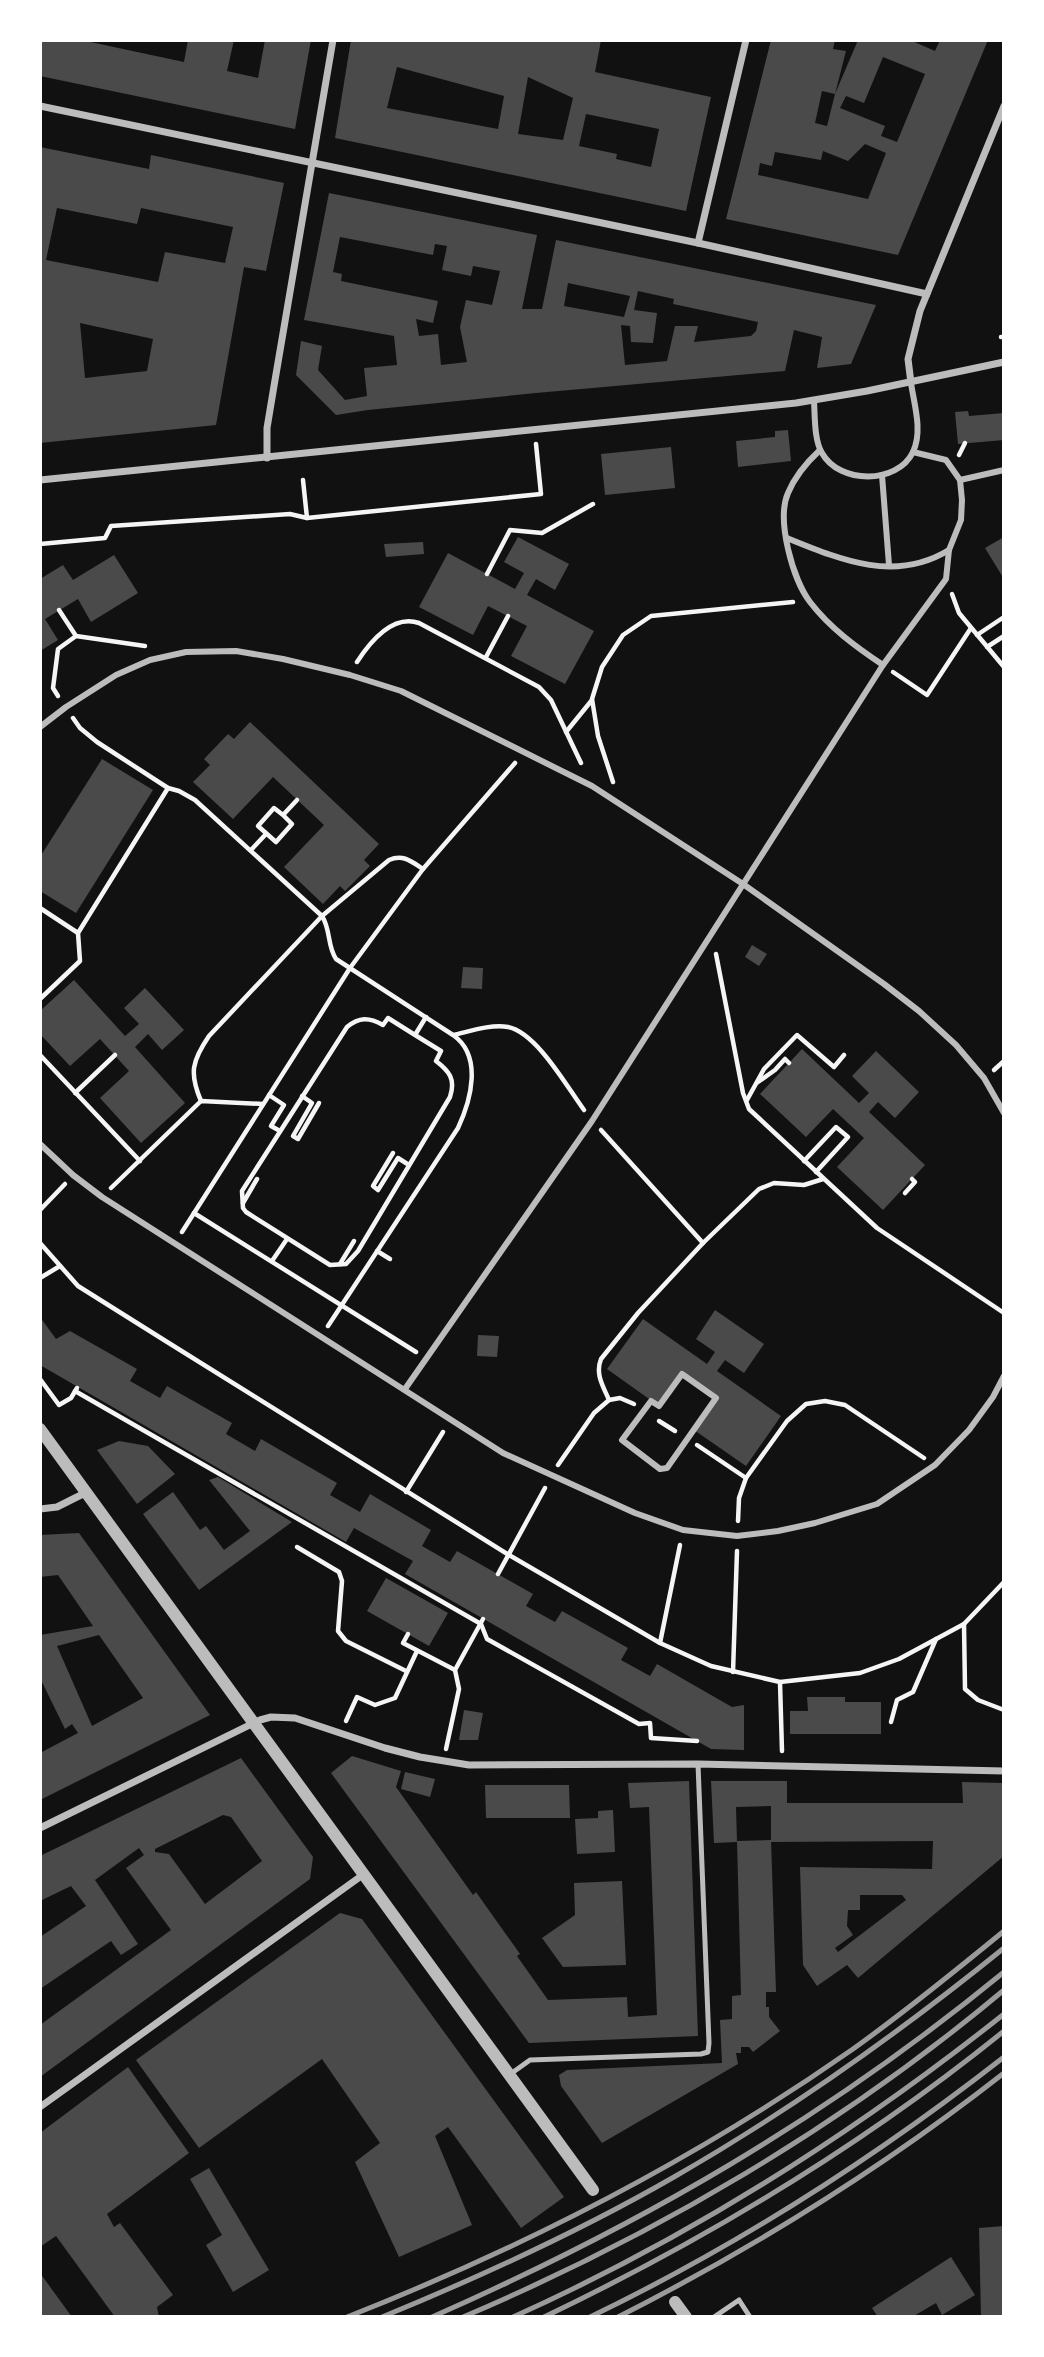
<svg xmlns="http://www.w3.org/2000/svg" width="1044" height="2357" viewBox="0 0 1044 2357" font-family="'Varela Round',sans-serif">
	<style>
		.building { fill: #4a4a4a; fill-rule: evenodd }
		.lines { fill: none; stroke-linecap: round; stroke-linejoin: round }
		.path { stroke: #f5f5f5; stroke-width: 4.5 }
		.service { stroke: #bcbcbc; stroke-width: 5 }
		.pedestrian { stroke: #bcbcbc; stroke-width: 6 }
		.minor { stroke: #bcbcbc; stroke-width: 7 }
		.tertiary { stroke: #bcbcbc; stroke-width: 12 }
		.rail { stroke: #9a9a9a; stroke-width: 5 }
	</style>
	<rect width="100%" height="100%" fill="#111"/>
	<g class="building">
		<path d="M40 40H81L184 62 188 40H234L227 71 258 78 265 40H311L295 129 40 76Z"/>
		<path d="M351 40H601L595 72 711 97 686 211 335 138ZM397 67 504 96 498 129 387 108ZM528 77 573 98 563 140 518 134ZM586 114 659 129 651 167 616 159 617 154 579 146Z"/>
		<path d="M771 40H835L833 49 846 51 835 94 822 91 815 123 827 126 835 94 858 40H910L935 51 940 40H988L898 255 726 219ZM883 57 925 74 897 142 881 136 885 126 840 108 846 96 864 103ZM865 144 886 153 868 199 758 175 760 163 772 166 775 152 821 160 823 151 848 161Z"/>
		<path d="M40 147 149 169 151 155 284 183 266 271 244 267 216 425 40 443ZM57 208 137 224 141 208 233 227 225 263 165 252 158 282 46 260ZM80 323 153 339 147 371 85 378Z"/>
		<path d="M329 193 537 235 522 309H542L556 240 876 305 851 364 817 368 822 337 794 330 785 371 536 393 368 410 336 415 296 375 301 341 322 346 318 370 345 400 367 396 364 368 397 365 394 336 304 320ZM340 237 433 255 435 244 447 246 442 270 471 276 473 266 500 271 492 305 466 300 460 327 467 362 441 365 438 334 419 336 416 319 433 323 438 301 341 281 342 274 333 272ZM568 283 630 296 624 317 564 306ZM638 291 674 299 673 304 758 322 756 331 751 336 694 342 698 326H675L667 361 625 365 621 325 630 326 631 342 653 343 657 313 634 310Z"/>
		<path d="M968 411 969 416 1004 413V440L958 444 955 412Z"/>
		<path d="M788 430 791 461 738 467 736 441 775 437V431Z"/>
		<path d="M671 447 675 488 605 495 601 454Z"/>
		<path d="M518 537 569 564 555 590 536 579 527 595 594 631 565 684 511 656 527 626 488 606 473 635 419 607 448 553 515 589 524 573 504 562Z"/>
		<path d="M1004 537V579L985 548Z"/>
		<path d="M423 542 424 554 386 557 384 544Z"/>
		<path d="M114 555 138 593 91 622 78 599 45 619 58 640 40 651V579L63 565 73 580Z"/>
		<path d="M250 722 379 844 364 860 370 866 345 891 340 886 323 904 284 867 324 825 273 777 233 819 193 782 210 765 204 759 228 734 234 739Z"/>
		<path d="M102 759 153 790 76 913 40 891V857Z"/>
		<path d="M752 945 767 954 759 966 745 957Z"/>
		<path d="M463 967 483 968 482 989 461 988Z"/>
		<path d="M74 980 125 1036 139 1024 124 1008 145 988 184 1030 162 1050 148 1034 135 1047 185 1103 141 1143 100 1098 129 1071 100 1039 70 1066 40 1034V1011Z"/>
		<path d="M802 1049 859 1103 869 1093 852 1076 876 1051 919 1092 895 1118 878 1102 869 1112 925 1165 883 1210 837 1167 864 1138 833 1109 806 1137 760 1094Z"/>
		<path d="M715 1310 764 1344 744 1373 725 1360 717 1371 781 1416 746 1466 694 1430 717 1398 682 1373 659 1406 607 1369 643 1319 707 1364 715 1352 696 1339Z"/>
		<path d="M40 1317 56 1339 70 1331 137 1369 130 1381 160 1398 167 1386 232 1423 226 1434 255 1451 261 1439 337 1483 330 1495 360 1512 370 1494 431 1530 422 1546 450 1562 457 1551 533 1594 526 1606 555 1622 562 1611 628 1648 621 1660 650 1676 657 1664 732 1707 744 1705V1750L711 1749 405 1574 413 1561 354 1528 346 1542 40 1365Z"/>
		<path d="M478 1335 499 1336 497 1357 477 1356Z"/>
		<path d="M119 1441 148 1446 175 1474 137 1504 97 1450Z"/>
		<path d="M218 1477 292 1522 199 1590 143 1514 173 1492 200 1530 206 1526 224 1550 250 1531 209 1480Z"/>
		<path d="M79 1533 210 1715 40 1800V1753L78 1733 72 1724 65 1729 40 1678V1635L93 1626 58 1575 40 1577V1535ZM99 1635 143 1698 92 1726 57 1646Z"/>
		<path d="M386 1578 448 1613 429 1646 367 1611Z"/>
		<path d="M807 1697H845V1702H881V1734H790V1711H808Z"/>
		<path d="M464 1710 483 1713 478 1740H459Z"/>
		<path d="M352 1756 401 1771 396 1787 473 1895 476 1892 520 1954 517 1956 548 2000 627 1997 628 2017 657 2015 649 1807 630 1808 628 1783 689 1781 698 2036 529 2043 331 1773Z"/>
		<path d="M241 1758 313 1857 310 1879 40 2077V2025L171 1930 126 1868 144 1855 139 1848 95 1880 138 1944 121 1955 111 1941 40 1989V1937L86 1906 71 1886 40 1901V1856ZM223 1815 231 1817 262 1861 205 1904 169 1854 155 1852V1849Z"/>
		<path d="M405 1772 435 1779 430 1797 401 1789Z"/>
		<path d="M711 1781H787V1803H963L962 1782 1004 1783V1856L858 1978 847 1965 817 1986 803 1965 800 1867 932 1869 933 1841 771 1842V1806L736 1807 737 1842 714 1843ZM860 1895H902L906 1900 838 1952 835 1948 853 1935 847 1926 848 1910H860Z"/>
		<path d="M485 1785H569L570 1818H486Z"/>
		<path d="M613 1810 615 1852 577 1854 575 1819 598 1818V1811Z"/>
		<path d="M771 1840 776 1992H766V2007H769V2017L780 2031 753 2052 749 2047H741V2053H736L738 2064 602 2143 561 2086 559 2075 567 2070 722 2063 720 2020 732 2019V1996L741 1995 737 1841Z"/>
		<path d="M622 1881 626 1965 563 1967 542 1938 575 1915 574 1883Z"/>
		<path d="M340 1913 362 1919 564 2197 521 2228 448 2127 435 2136 472 2225 399 2257 355 2162 380 2143 322 2059 199 2148 136 2060Z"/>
		<path d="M128 2067 189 2153 107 2214 114 2227 120 2223 173 2295 157 2307 159 2317H115L56 2236 40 2247V2133Z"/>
		<path d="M209 2168 269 2270 233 2292 206 2245 222 2235 190 2179Z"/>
		<path d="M1004 2226V2317H981L979 2228Z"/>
		<path d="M951 2257 975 2295 942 2315 936 2303 912 2317H878L872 2308Z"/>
		<path d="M40 2273 72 2317H40Z"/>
	</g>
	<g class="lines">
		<g class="path">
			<path d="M1001 337H1004"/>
			<path d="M959 455 965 443"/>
			<path d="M303 480 307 518"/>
			<path d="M40 544 105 538 111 526 290 514 307 518 541 494 536 444"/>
			<path d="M487 574 510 530 542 533 593 504"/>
			<path d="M952 594 959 613 1004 667"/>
			<path d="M59 610 76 636 145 646"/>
			<path d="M977 635 1004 617"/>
			<path d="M987 647 1004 636"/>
			<path d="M486 657 508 616"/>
			<path d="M357 662C370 642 392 614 419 623L539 687 551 700 581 763"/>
			<path d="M893 672 927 695 971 628"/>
			<path d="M58 696 53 688 58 649 76 636"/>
			<path d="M73 718 80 728 97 742 168 788 179 791 195 800 322 916C331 930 327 946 336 959L453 1035C483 1056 471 1100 458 1128L328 1326"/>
			<path d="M566 732 592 700"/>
			<path d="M613 782 598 736 592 699 602 667 623 635 651 616 793 602"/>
			<path d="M283 815 292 824 276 842 258 826 274 808 283 815 297 800"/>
			<path d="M251 850 266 834"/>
			<path d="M40 908 78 933"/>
			<path d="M716 954 743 1093 749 1109 877 1228 1004 1313"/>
			<path d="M40 999 80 961 78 933 168 788"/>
			<path d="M415 1035 441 1051 436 1061C449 1071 456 1079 450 1097L358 1251 346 1264 330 1265 246 1212 243 1208 242 1191 347 1027C359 1017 369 1017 383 1025L388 1018 415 1035 426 1017"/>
			<path d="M454 1035C471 1031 491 1024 508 1027 537 1033 567 1087 584 1110"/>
			<path d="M40 1055 140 1161"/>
			<path d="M994 1070 1004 1061"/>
			<path d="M758 1082 775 1070 785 1059 789 1063"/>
			<path d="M75 1093 115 1055"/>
			<path d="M269 1095 284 1105 271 1126 280 1131"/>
			<path d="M302 1096 312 1103 293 1136 298 1139 319 1103"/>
			<path d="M747 1100 764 1069 797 1035 834 1067 844 1055"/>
			<path d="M201 1101C189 1073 192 1061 209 1036L322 916 389 860C403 854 411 861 423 869"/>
			<path d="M601 1130 703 1243"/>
			<path d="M393 1153 373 1186 378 1190 398 1158 409 1165"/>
			<path d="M804 1161 836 1127 848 1137 816 1172"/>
			<path d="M111 1188 201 1101 263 1104"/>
			<path d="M905 1193 915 1182 912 1179"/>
			<path d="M243 1203 257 1179"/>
			<path d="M40 1210 65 1184"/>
			<path d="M194 1213 416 1352"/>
			<path d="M182 1232 350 968 423 869 515 763"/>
			<path d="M40 1243 78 1286 164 1340 509 1555 660 1643 711 1666 780 1682 860 1673 899 1659 964 1624 1004 1582"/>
			<path d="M377 1251 390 1259"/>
			<path d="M272 1261 287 1239"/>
			<path d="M340 1264 354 1241"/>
			<path d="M40 1278 60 1266"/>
			<path d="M40 1379 59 1405 71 1398 77 1388"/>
			<path d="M75 1391 481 1624 487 1639 639 1724 650 1723 651 1738 697 1741"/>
			<path d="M609 1400 620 1398 634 1404"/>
			<path d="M659 1421 675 1431"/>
			<path d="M697 1445 746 1478"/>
			<path d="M558 1465 594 1413 609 1400C603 1386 595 1374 601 1359L638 1313 703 1243 759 1189 774 1183 804 1185 823 1179"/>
			<path d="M406 1492 443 1432"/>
			<path d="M738 1521 739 1498 746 1478 787 1421 806 1404 825 1401 845 1405 924 1458"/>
			<path d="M297 1547 339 1572 342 1581 338 1631 346 1641 406 1671"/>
			<path d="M498 1574 545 1488"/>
			<path d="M964 1624 965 1689 978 1700 1004 1710"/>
			<path d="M408 1634 403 1643 455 1670"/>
			<path d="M660 1643 680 1545"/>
			<path d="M733 1672 737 1551"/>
			<path d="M780 1682 782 1751"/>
			<path d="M346 1721 357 1697 375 1705 395 1698 417 1651"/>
			<path d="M891 1722 897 1700 913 1692 936 1639"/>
			<path d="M446 1749 459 1689 455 1670 483 1619"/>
		</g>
		<g class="service">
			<path d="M509 2075 530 2060 701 2054 708 2052 709 2043 698 1764"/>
			<path d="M714 2317 739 2300 750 2317"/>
		</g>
		<g class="pedestrian">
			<path d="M814 401C815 416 814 440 822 453 839 484 897 485 913 452 923 431 914 404 911 383"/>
			<path d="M820 450C806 463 795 476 788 493 776 520 793 580 810 602 830 628 856 647 883 665"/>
			<path d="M882 475 889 565"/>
			<path d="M960 480 1004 470"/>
			<path d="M787 538C841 560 895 583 949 550"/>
			<path d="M40 727 66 707 116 675 150 660 186 652 236 651 283 659 350 675 401 691 592 786 743 884 884 984 919 1011 956 1045 984 1078 1004 1113"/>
			<path d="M40 1144 73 1175 102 1197 503 1453 635 1513 683 1530 737 1536 778 1531 815 1523 877 1504 935 1465 969 1430 993 1397 1004 1376"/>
			<path d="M682 1374 716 1398 667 1468 660 1469 622 1440 651 1401 659 1406Z"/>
			<path d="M405 1389 592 1121 883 665 946 579 949 550 961 520 962 500 960 480 946 460 913 452"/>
		</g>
		<g class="minor">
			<path d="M40 106 698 243 927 294"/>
			<path d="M698 243 746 40"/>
			<path d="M911 383 908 359 920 311 1004 106"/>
			<path d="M267 458V428L274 386 333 40"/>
			<path d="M40 480 796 403 867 391 1004 362"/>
			<path d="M40 1509 57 1507 85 1493"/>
			<path d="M40 1828 260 1720 271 1717 295 1718 385 1748 420 1757 469 1765 698 1764 1004 1771"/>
			<path d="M40 2107 364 1874"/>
		</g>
		<g class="tertiary">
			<path d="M40 1429 593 2190"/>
			<path d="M675 2302 686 2317"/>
		</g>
		<g class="rail">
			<path d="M347 2317C525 2247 696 2159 853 2049 905 2012 954 1972 1004 1931"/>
			<path d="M382 2317C482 2276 580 2231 674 2177 791 2110 899 2033 1004 1948"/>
			<path d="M432 2317C641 2225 826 2118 1004 1972"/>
			<path d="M463 2317C656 2235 843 2125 1004 1990"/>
			<path d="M513 2317C689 2238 853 2134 1004 2014"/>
			<path d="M544 2317C707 2239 863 2145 1004 2031"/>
			<path d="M590 2317C737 2246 876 2157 1004 2057"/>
			<path d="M618 2317C754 2248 884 2167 1004 2073"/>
		</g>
	</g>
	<rect width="1044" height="2357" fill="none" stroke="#ffffff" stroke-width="84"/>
</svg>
